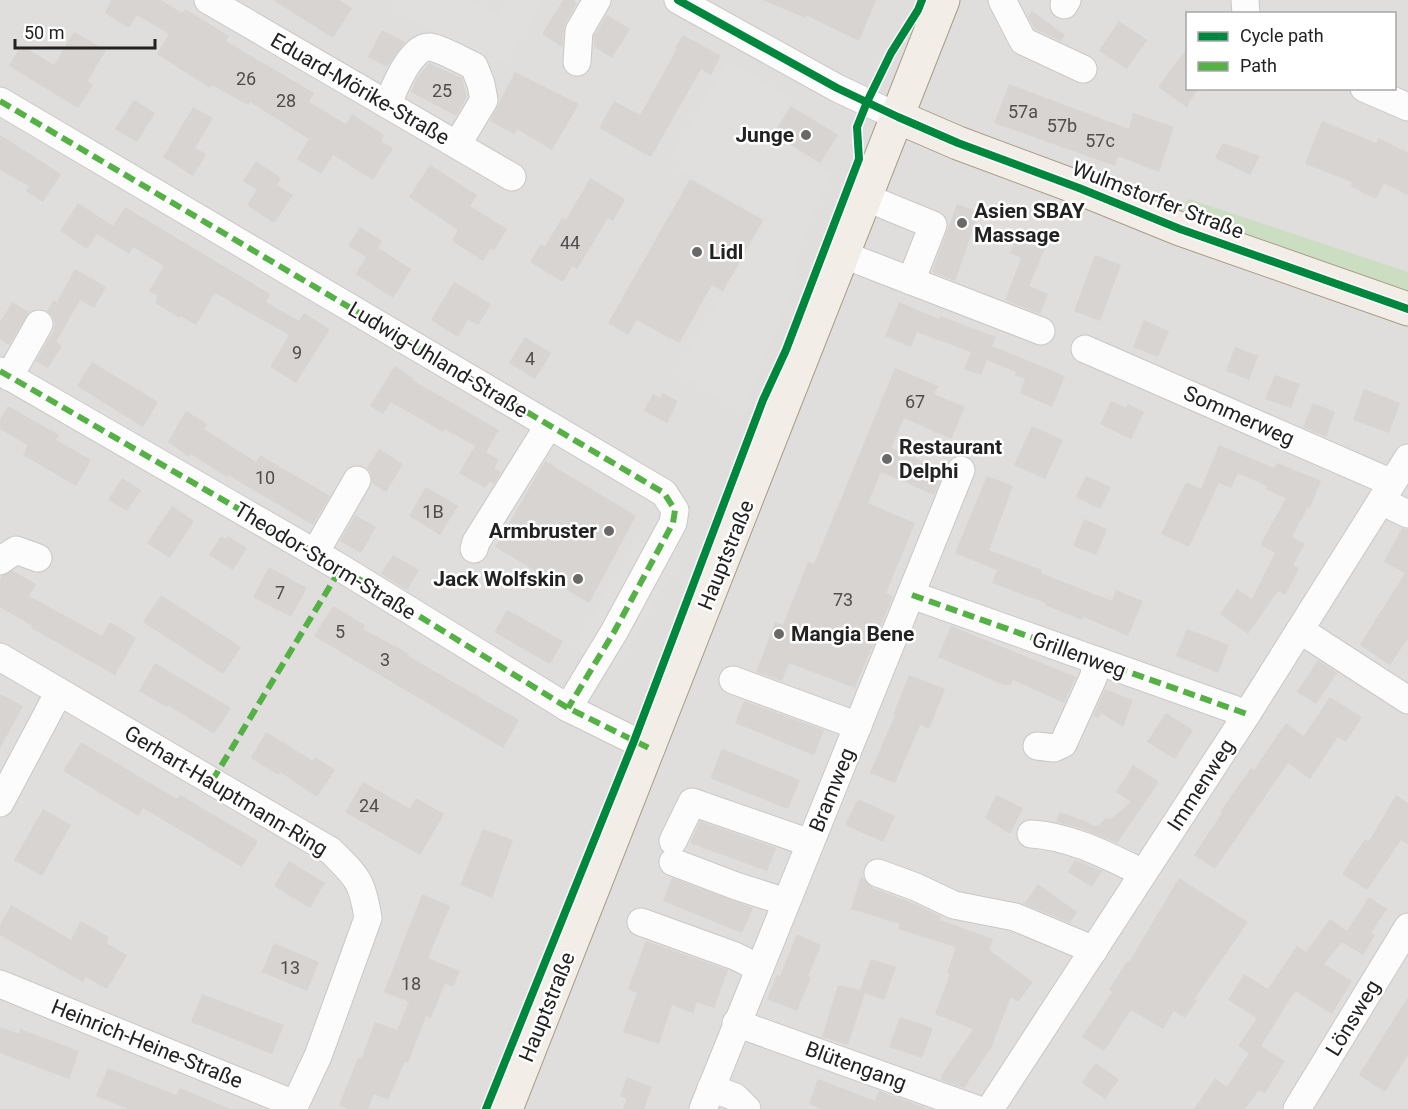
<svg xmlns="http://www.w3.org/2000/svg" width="1408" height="1109" viewBox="0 0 1408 1109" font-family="Roboto,sans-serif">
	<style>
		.residential { fill: #dfdedc; fill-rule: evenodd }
		.forest { fill: #cbdec1 }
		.parking { fill: #e0dfde }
		.building { fill: #d7d4d2 }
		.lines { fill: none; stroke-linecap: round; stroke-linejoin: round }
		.minor-casing { stroke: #c9c8c7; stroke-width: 29 }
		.major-casing { stroke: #a79c86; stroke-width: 35 }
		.minor { stroke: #fdfcfc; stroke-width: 27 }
		.major { stroke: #f3ede7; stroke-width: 33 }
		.quiet { stroke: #55b145; stroke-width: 6; stroke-dasharray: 12 6; stroke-linecap: butt }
		.cycleway-casing { stroke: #fff; stroke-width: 11 }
		.cycleway { stroke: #00873e; stroke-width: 8 }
		.poi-dot { fill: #6a6968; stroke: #fff; stroke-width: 2 }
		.labels { text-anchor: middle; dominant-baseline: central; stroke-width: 5; stroke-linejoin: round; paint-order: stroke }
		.number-label { font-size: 18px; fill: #4f4e4e }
		.street-label { font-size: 21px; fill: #222; stroke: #fff }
		.poi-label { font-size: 21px; font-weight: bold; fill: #222; stroke: #fff; text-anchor: start }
	</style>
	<rect width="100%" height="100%" fill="#f0eeeb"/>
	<path class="residential" d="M0 0H1408V1109H0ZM1188 14H1394V88H1188Z"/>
	<path class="forest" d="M1189 199 1408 272V295L1178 212Z"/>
	<g class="parking">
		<path d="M402 0H471L498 16 508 0H543L507 60 490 64 396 10Z"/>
		<path d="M726 63 745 71 792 99 770 136 832 174 804 232 791 292 742 412 677 372 767 218 677 170 685 157 675 152Z"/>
		<path d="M638 541 677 566 613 672 573 648Z"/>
	</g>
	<g class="building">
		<path d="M111 0H161L182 13 185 9 229 36 226 41 314 93 309 102 346 124 352 114 384 135 381 141 393 148 373 180 333 155 321 174 297 159 309 139 250 102 248 105 212 85 210 88 157 54 169 34 137 15 129 28 105 13Z"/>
		<path d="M273 0H339L352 8 333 38Z"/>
		<path d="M563 0H573L577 3 565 24 562 47 542 34Z"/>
		<path d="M763 0H876L859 41 806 15 805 18Z"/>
		<path d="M1032 11 1065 35 1061 41 1035 29 1028 17Z"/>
		<path d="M607 15 630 29 612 58 594 46V36Z"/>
		<path d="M1119 21 1147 40 1127 69 1099 51Z"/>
		<path d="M382 30 405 42 387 67 368 57Z"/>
		<path d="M74 32 106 50 88 81 93 85 78 108 9 66 21 45 54 65Z"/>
		<path d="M683 35 721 56 711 75 701 69 651 157 599 128 614 101 640 115 677 49 675 48Z"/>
		<path d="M1188 47V88H1199L1188 104V108L1158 87Z"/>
		<path d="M429 63 462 78 467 97 456 116 411 92 417 78Z"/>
		<path d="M515 72 579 104 552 150 517 129 514 134 490 121Z"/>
		<path d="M1009 84 1129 129 1133 113 1174 127 1159 172 1118 156 1115 166 994 123Z"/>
		<path d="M134 100 155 113 137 142 115 129Z"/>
		<path d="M791 106 838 135 820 163 773 134Z"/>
		<path d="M193 107 213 118 195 148 206 154 193 176 163 157Z"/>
		<path d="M1322 121 1376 143 1379 138 1408 153V195L1384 183 1376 199 1350 186 1352 182 1305 164Z"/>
		<path d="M0 135 61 174 43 202 26 191 29 186 0 170Z"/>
		<path d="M1223 143 1260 156 1250 175 1215 158Z"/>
		<path d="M256 161 281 178 277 185 293 195 274 223 247 205 257 190 243 181Z"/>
		<path d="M430 165 477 195 470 206 507 229 494 250 491 248 483 261 452 241 458 230 409 197Z"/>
		<path d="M590 178 625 199 613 221 608 218 577 269 572 266 563 282 530 262 541 244 545 246 562 218 566 220Z"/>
		<path d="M690 179 763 220 723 291 712 285 679 343 637 320 628 335 608 323Z"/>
		<path d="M78 203 113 226 125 207 270 294 266 302 299 321 304 313 330 329 296 383 270 367 289 335 215 293 196 325 181 316 180 318 155 303 158 296 149 291 164 266 133 247 129 254 97 234 87 249 60 231Z"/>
		<path d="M957 204 979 212 955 281 932 272Z"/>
		<path d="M360 227 382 241 378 248 411 269 393 298 356 274 366 257 348 246Z"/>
		<path d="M1020 230 1048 241 1029 286 1048 294 1040 314 1005 300 1021 258 1010 253Z"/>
		<path d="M1095 255 1121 265 1100 321 1074 311Z"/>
		<path d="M75 269 106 287 94 308 80 300 56 342 62 346 48 368 36 361 53 332 55 324 53 317 47 311 54 300 57 302Z"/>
		<path d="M454 282 491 304 478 325 468 319 458 337 431 320Z"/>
		<path d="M12 302 29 312 9 345 0 339V322Z"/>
		<path d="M899 302 939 319 940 316 996 337 992 346 1065 376 1052 407 1020 393 1025 379 1015 375 1016 372 987 360 981 375 964 369 971 352 917 332 911 347 885 336Z"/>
		<path d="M1144 320 1169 331 1158 357 1133 347Z"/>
		<path d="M525 337 551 353 535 379 509 363Z"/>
		<path d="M1235 347 1258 356 1249 380 1226 371Z"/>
		<path d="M92 362 158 402 143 427 77 386Z"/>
		<path d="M395 366 413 378 412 380 499 430 486 452 445 429 443 432 391 402 383 414 370 406Z"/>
		<path d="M895 368 938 386 934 394 965 407 951 439 904 418 891 448 944 471 934 495 881 472 868 503 915 523 886 593 893 596 855 688 789 663 782 681 756 672 775 622 783 625 808 562 814 564Z"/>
		<path d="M1275 375 1300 384 1291 408 1265 399Z"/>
		<path d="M1364 389 1400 403 1389 433 1353 420Z"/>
		<path d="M663 393 678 401 667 423 644 411 653 394 660 398Z"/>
		<path d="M1111 401 1126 408 1128 404 1144 412 1131 439 1100 424Z"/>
		<path d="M1313 403 1335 412 1326 437 1303 427Z"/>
		<path d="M8 406 59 435 56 440 91 460 76 486 23 455 28 445 0 429V420Z"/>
		<path d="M186 411 207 424 204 429 256 462 260 455 330 496 313 525 228 475 227 477 191 454 189 457 168 442Z"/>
		<path d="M1032 426 1063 440 1045 479 1014 465Z"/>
		<path d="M1219 445 1274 468 1277 463 1321 481 1310 508 1308 507 1292 537 1305 544 1293 565 1299 568 1285 595 1278 591 1248 634 1220 614 1237 589 1252 599 1275 553 1260 545 1286 498 1265 489 1267 486 1238 473 1231 488 1219 483 1189 547 1161 534 1186 482 1201 489Z"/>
		<path d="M475 446 499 460 494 468 501 472 494 484 489 482 485 488 459 473Z"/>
		<path d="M379 449 403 464 386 492 372 483 371 473 367 468Z"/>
		<path d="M545 461 636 516 589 603 495 547Z"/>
		<path d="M987 476 1013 486 989 550 1042 570 1041 573 1112 601 1116 590 1143 601 1128 636 1084 617 1082 620 1045 605 1046 603 992 583 997 570 955 553Z"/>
		<path d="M1086 476 1111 487 1100 509 1076 497Z"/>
		<path d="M122 478 141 490 127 511 108 500Z"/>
		<path d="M426 487 458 506 440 535 409 516Z"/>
		<path d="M172 506 194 521 170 558 147 543Z"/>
		<path d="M355 515 376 527 361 553 340 541Z"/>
		<path d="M1084 519 1107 529 1096 555 1073 546Z"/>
		<path d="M1402 528 1408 530V638L1390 665 1360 645 1405 573 1384 562Z"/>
		<path d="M221 536 226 539 228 536 247 548 233 570 209 555Z"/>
		<path d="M393 555 419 570 407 590 381 574Z"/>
		<path d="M269 567 307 588 291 617 253 597Z"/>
		<path d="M13 571 36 584 29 596 102 636 110 622 136 638 115 675 31 628 32 626 0 607V580L2 576Z"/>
		<path d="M161 595 241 647 223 674 143 622Z"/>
		<path d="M333 606 365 625 363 629 409 654 408 656 519 720 503 748 314 636Z"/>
		<path d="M507 610 563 641 550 664 494 632Z"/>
		<path d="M951 626 1076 677 1064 703 1013 680 1010 685H1004L938 657Z"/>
		<path d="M1187 629 1229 645 1218 673 1176 656Z"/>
		<path d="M1318 660 1337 673 1316 704 1297 692Z"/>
		<path d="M155 663 231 708 214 734 168 705 167 707 139 691Z"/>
		<path d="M909 675 945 689 929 729 920 725 895 783 870 773 895 715H893Z"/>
		<path d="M1105 689 1133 700 1123 727 1101 713 1098 718 1093 716Z"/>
		<path d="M0 694 23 706 0 748Z"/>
		<path d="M1330 697 1362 717 1346 742 1338 737 1310 779 1288 763 1215 869 1194 855 1222 813 1220 812 1251 768 1254 770 1286 723 1304 736Z"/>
		<path d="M744 701 824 730 814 755 735 723Z"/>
		<path d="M1166 713 1193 730 1175 759 1147 742Z"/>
		<path d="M266 732 313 761 315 757 335 770 317 797 280 772 278 775 251 758Z"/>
		<path d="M81 742 177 799 180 795 258 841 242 867 143 808 139 816 63 771Z"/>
		<path d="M722 749 800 780 788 809 710 778Z"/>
		<path d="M1133 765 1159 782 1117 843 1080 828 1056 822 1060 812 1087 822 1095 827 1096 825 1099 826 1105 818 1111 819 1131 802 1116 792Z"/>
		<path d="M363 782 410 809 416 798 444 814 420 855 345 812Z"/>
		<path d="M996 795 1023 808 1010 834 985 818Z"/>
		<path d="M1396 795 1408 803V844L1401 840 1367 890 1342 874 1365 839 1369 841Z"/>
		<path d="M858 799 895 816 883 842 845 825Z"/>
		<path d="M43 809 71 825 42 876 14 860Z"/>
		<path d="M700 821 776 848 767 871 690 843Z"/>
		<path d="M483 829 513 840 492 898 460 885Z"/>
		<path d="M1075 860 1102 871 1092 887 1068 872Z"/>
		<path d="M289 861 325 883 310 908 274 886Z"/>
		<path d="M861 876 873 888 910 902 941 916 940 920 993 939 989 950 1033 982 1018 1002 1011 997 991 1048 964 1088 941 1080V1076L973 1029 935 1014 950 974 947 973 956 947 898 929 900 924 851 909Z"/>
		<path d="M672 878 753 908 742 933 663 901Z"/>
		<path d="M1179 878 1248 922 1194 999 1197 1000 1185 1018 1174 1011 1163 1029 1131 1010 1104 1051 1082 1037 1112 992 1109 990 1127 961 1129 962Z"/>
		<path d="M1038 884 1077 912 1070 923 1024 904Z"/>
		<path d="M422 894 450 906 428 958 460 971 453 987 445 983 431 1018 426 1016 408 1063 405 1061 388 1100 374 1094 368 1109H348L339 1105 358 1058 361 1059 375 1022 397 1030 409 1002 384 992Z"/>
		<path d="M1369 897 1387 909 1371 933 1375 935 1363 955 1342 942 1324 964 1352 981 1332 1014 1295 991 1261 1046 1285 1061 1265 1093 1259 1090 1245 1109H1194L1215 1078 1227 1087 1249 1053 1238 1046 1257 1018 1228 1000 1244 974 1268 989 1297 946 1306 952 1330 919 1347 931Z"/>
		<path d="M11 905 71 940 81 921 109 937 106 943 127 955 107 989 86 977 83 982 0 935V925Z"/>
		<path d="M797 934 821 945 808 976 811 977 797 1011 767 999 777 975 780 976Z"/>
		<path d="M646 941 728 970 714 1008 697 1002 693 1013 672 1005 659 1044 623 1032 637 993 628 989Z"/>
		<path d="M274 943 319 962 307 991 262 972Z"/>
		<path d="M871 959 896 967 884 1000 865 993 848 1045 822 1037 838 985 860 990Z"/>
		<path d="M202 994 284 1025 272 1054 191 1022Z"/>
		<path d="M1408 997V1055L1385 1092 1359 1075Z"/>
		<path d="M900 1017 933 1028 922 1058 889 1047Z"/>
		<path d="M0 1027 19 1034 20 1029 79 1051 69 1079 0 1053Z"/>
		<path d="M1095 1063 1119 1079 1105 1099 1082 1083Z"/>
		<path d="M108 1068 176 1095 180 1088 230 1109H128L96 1096Z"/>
		<path d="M627 1077 652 1087 644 1109H623L627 1099 620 1096Z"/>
		<path d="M818 1079 875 1101 879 1091 924 1107V1109H821L809 1104Z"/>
	</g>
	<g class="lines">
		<defs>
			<g id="minor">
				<path d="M208 0 512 177"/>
				<path d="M678 0 837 88 898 117"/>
				<path d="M1002 0 1023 41 1083 69"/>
				<path d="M1245 0 1246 14"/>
				<path d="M1064 5 1067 0"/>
				<path d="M577 62 579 31 597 0"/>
				<path d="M1364 88 1408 107"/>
				<path d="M0 101 664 493 675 510 673 523 614 632 568 708"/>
				<path d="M388 105C393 90 411 45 430 47 440 48 463 61 474 66L481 84 484 100 457 145"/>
				<path d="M867 198 933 225 911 281"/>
				<path d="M844 255 1041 331"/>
				<path d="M1085 349 1392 483"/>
				<path d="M0 371 341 568 568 708 651 749"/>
				<path d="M9 377 39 324"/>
				<path d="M1381 501 1408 514"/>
				<path d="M474 549 476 542 549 425"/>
				<path d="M315 553 357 480"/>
				<path d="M0 561 16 550 38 558"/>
				<path d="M912 595 1247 714"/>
				<path d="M1300 630 1408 700"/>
				<path d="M0 657 331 851C357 877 362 880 368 918L318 1056 293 1109"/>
				<path d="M733 680 858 726"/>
				<path d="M1037 746 1054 748 1063 744 1093 678 1098 661"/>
				<path d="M0 803 59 692"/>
				<path d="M1031 834C1070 836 1108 856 1143 873"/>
				<path d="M673 841 692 802 810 843"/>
				<path d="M673 862 736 886 786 902"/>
				<path d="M878 873 916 887 954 905 1015 917 1094 950"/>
				<path d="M641 922 735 956 759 968"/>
				<path d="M0 984 294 1104"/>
				<path d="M736 1023 976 1109"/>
				<path d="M711 1088 735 1097 747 1109"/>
				<path d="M703 1109 961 470"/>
				<path d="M990 1109 1247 714 1408 458"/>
				<path d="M1297 1109 1408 927"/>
			</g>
			<g id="major">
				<path d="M898 117 958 143 1079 188 1180 229 1408 309"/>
				<path d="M506 1109C653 740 800 371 943 0"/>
			</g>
		</defs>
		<use href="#minor" class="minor-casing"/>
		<use href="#major" class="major-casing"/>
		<use href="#minor" class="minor"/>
		<use href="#major" class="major"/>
		<g class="quiet">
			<path d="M0 101 664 493 675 510 673 523 614 632 568 708"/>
			<path d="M0 371 341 568 568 708 651 749"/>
			<path d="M912 595 1247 714"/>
			<path d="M212 781 341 568"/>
		</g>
		<defs>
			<g id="cycleway">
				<path d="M678 0 837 88 898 117 958 143 1079 188 1180 229 1408 309"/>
				<path d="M486 1109 634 741 763 400 786 350 859 159 857 127 867 102 891 53 918 10 922 0"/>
			</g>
		</defs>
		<use href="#cycleway" class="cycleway-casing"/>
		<use href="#cycleway" class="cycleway"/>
	</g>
	<g class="poi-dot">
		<circle cx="806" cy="135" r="6"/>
		<circle cx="962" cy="223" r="6"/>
		<circle cx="697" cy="252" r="6"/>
		<circle cx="887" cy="459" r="6"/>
		<circle cx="609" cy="531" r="6"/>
		<circle cx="578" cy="579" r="6"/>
		<circle cx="779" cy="634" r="6"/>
	</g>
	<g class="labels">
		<g class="number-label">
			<text x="246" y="78">26</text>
			<text x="442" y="90">25</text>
			<text x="286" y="100">28</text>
			<text x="1023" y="111">57a</text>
			<text x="1062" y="125">57b</text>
			<text x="1100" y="140">57c</text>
			<text x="570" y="242">44</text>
			<text x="297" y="352">9</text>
			<text x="530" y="358">4</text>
			<text x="915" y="401">67</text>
			<text x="265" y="477">10</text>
			<text x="433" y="511">1B</text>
			<text x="280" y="592">7</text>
			<text x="843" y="599">73</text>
			<text x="340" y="631">5</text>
			<text x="385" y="659">3</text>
			<text x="369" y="805">24</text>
			<text x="290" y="967">13</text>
			<text x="411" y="983">18</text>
		</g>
		<g class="street-label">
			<text transform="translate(360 89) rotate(30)">Eduard-Mörike-Straße</text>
			<text transform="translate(1158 200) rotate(21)">Wulmstorfer Straße</text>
			<text transform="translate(438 360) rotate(31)">Ludwig-Uhland-Straße</text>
			<text transform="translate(1239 416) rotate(24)">Sommerweg</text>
			<text transform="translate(726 555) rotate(-68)">Hauptstraße</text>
			<text transform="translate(325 561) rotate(31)">Theodor-Storm-Straße</text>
			<text transform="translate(1079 655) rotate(20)">Grillenweg</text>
			<text transform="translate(1201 785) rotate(-57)">Immenweg</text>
			<text transform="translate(832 790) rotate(-68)">Bramweg</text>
			<text transform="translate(226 791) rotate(31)">Gerhart-Hauptmann-Ring</text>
			<text transform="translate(547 1007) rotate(-68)">Hauptstraße</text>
			<text transform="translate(1353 1018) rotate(-59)">Lönsweg</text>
			<text transform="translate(147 1044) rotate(22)">Heinrich-Heine-Straße</text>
			<text transform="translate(856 1066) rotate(20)">Blütengang</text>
		</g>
		<g class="poi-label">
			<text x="794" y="135" text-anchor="end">Junge</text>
			<text x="974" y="211">Asien SBAY<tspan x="974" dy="24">Massage</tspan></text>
			<text x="709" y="252">Lidl</text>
			<text x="899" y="447">Restaurant<tspan x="899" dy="24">Delphi</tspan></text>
			<text x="597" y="531" text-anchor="end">Armbruster</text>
			<text x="566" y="579" text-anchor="end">Jack Wolfskin</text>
			<text x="791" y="634">Mangia Bene</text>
		</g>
	</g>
	<rect x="1186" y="12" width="210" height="78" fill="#ffffff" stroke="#a7a7a7" stroke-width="1.5"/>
	<rect x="1198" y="32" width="30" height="9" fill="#00873e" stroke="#a7a7a7" stroke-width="1.5"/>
	<text x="1240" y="42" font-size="18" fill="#222222">Cycle path</text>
	<rect x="1198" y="62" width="30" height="9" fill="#55b145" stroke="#a7a7a7" stroke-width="1.5"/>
	<text x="1240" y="72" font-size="18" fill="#222222">Path</text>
	<path d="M15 39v9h140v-9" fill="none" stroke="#222222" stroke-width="3"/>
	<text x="24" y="39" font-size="18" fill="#222222" stroke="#ffffff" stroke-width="4.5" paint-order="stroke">50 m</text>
</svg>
